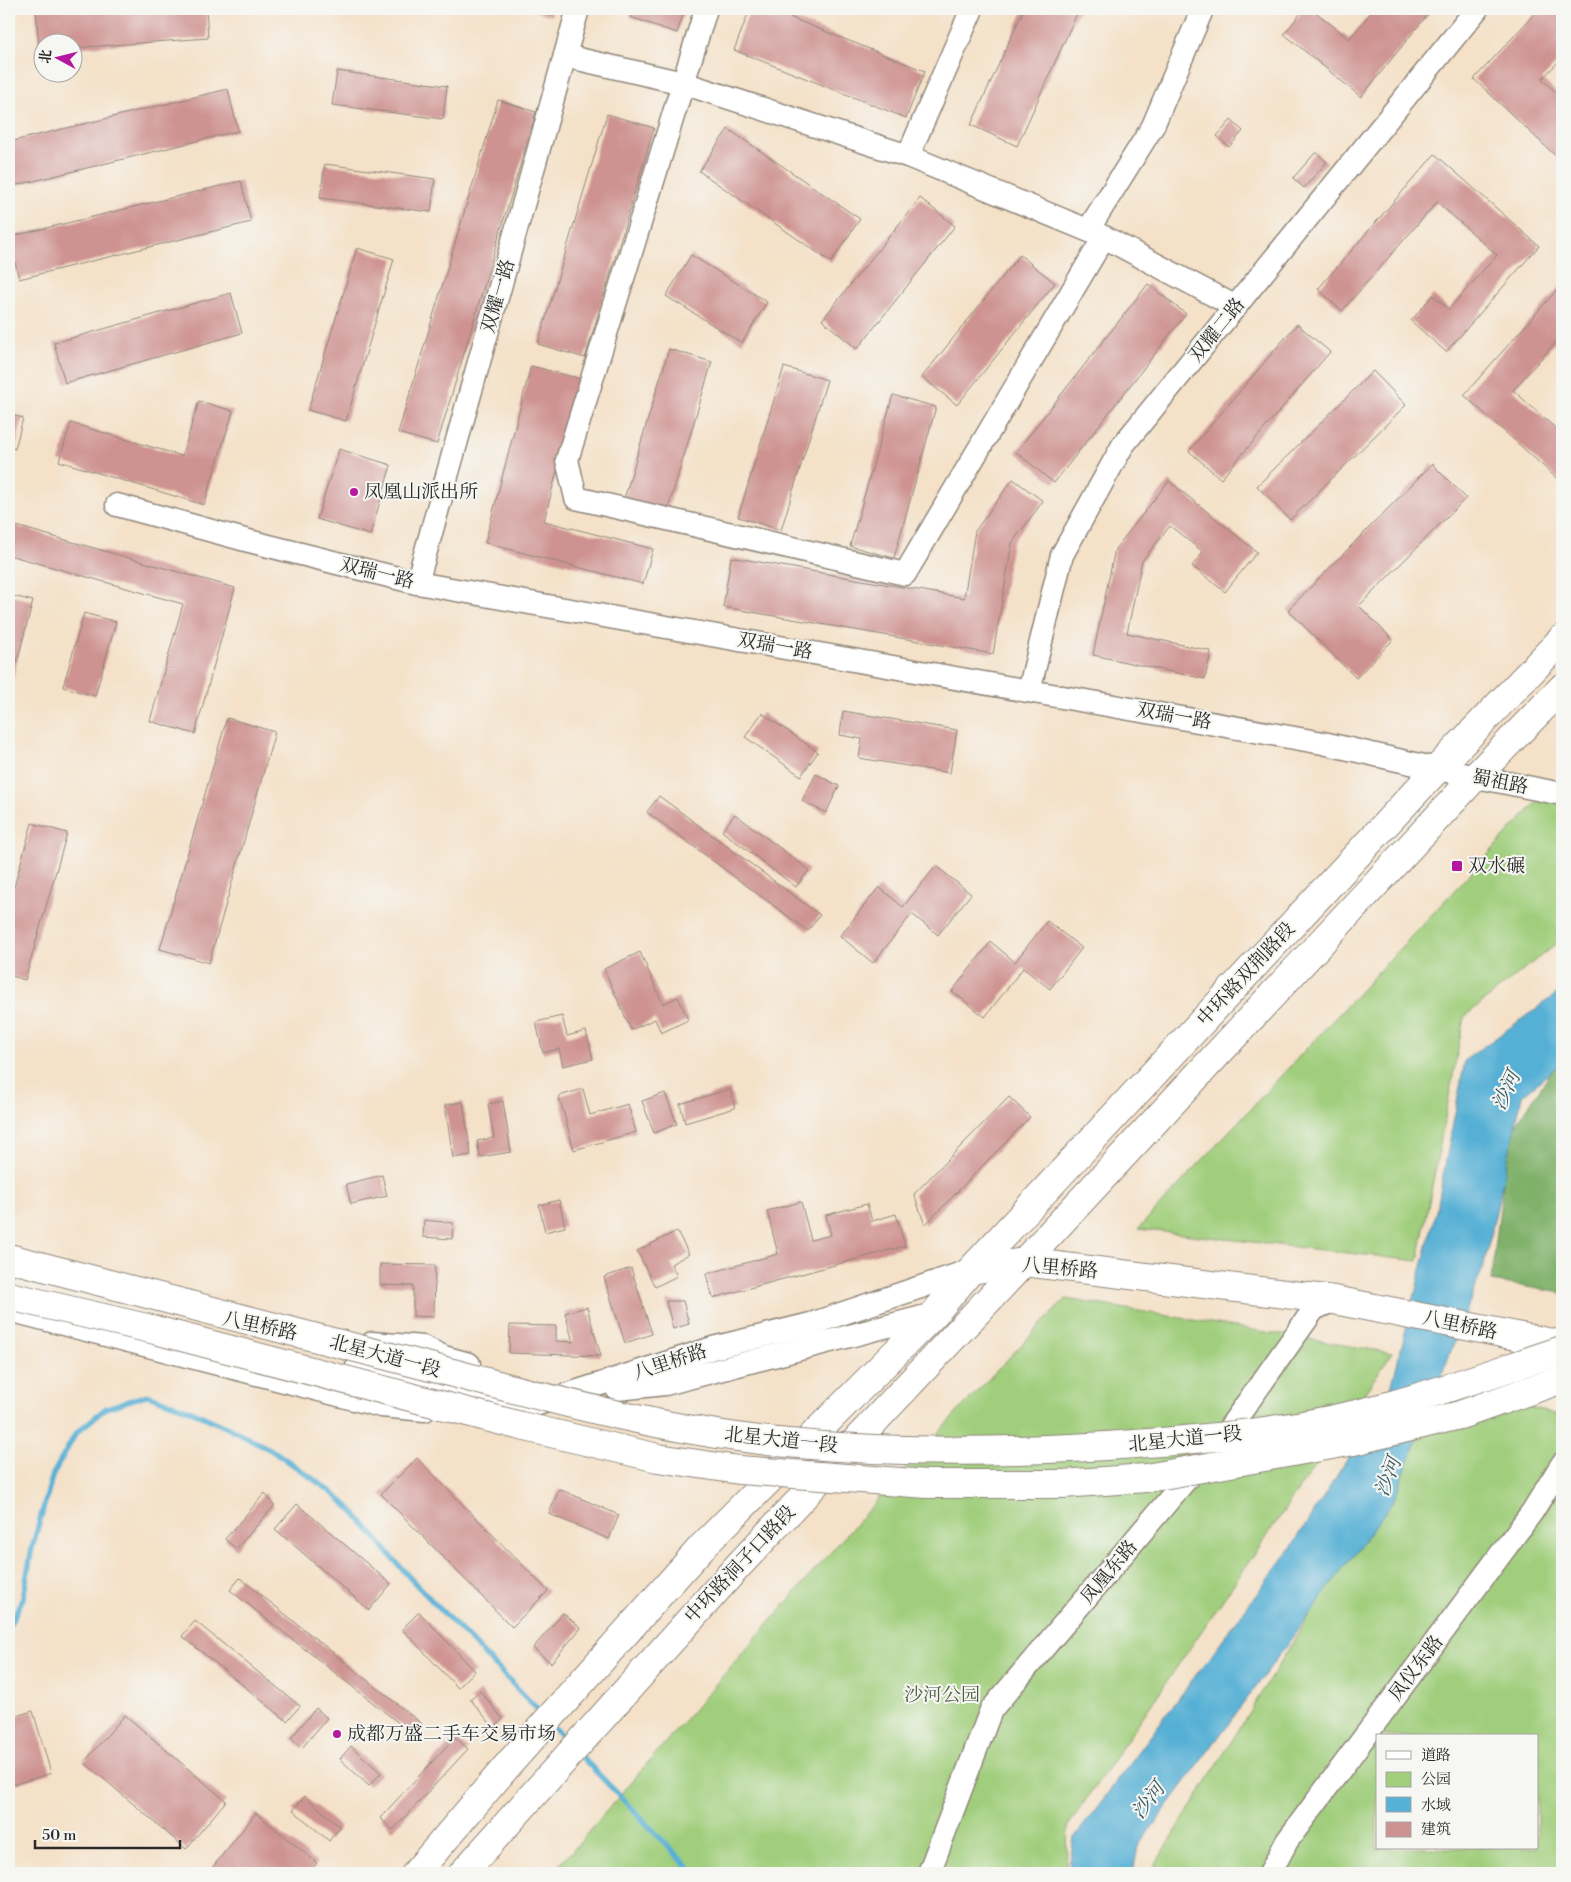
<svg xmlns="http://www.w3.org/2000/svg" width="1571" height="1882" viewBox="0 0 1571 1882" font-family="'Libre Bodoni','Noto Serif SC',serif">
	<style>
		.green { fill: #a0ce7b; stroke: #667c53; fill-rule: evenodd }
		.forest { fill: #80b16b; stroke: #566e4b }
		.water { fill: #57b0d5; stroke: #416e80 }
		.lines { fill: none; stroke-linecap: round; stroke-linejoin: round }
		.stream { stroke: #57b0d5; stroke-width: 5.5 }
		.building { fill: #ce9391 }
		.minor-casing { stroke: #90867a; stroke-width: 25 }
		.secondary-casing { stroke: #90867a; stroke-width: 30 }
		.primary-casing { stroke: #90867a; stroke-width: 30 }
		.minor { stroke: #fff; stroke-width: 22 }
		.secondary { stroke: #fff; stroke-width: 28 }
		.primary { stroke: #fff; stroke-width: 28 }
		.trunk-bridge-casing { stroke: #90867a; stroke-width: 30; stroke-linecap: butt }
		.trunk-bridge { stroke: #fff; stroke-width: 28 }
		.poi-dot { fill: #b5179e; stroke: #f6f6f2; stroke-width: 2 }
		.labels { text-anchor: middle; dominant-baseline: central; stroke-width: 4; stroke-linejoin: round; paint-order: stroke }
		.street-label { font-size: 19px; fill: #2b2b2b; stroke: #f6f6f2 }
		.poi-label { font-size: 19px; fill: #2b2b2b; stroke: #f6f6f2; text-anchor: start }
		.park-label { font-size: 19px; fill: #4e5c43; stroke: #f6f6f2 }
		.water-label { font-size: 20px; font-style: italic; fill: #3a5a66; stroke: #f6f6f2 }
	</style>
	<rect width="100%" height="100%" fill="#f6f6f2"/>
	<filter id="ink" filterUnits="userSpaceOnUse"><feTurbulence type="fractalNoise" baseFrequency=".02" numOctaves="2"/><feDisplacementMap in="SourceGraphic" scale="10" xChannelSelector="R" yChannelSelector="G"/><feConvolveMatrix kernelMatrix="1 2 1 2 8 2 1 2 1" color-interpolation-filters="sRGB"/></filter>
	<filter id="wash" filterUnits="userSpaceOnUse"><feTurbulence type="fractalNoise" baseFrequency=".0096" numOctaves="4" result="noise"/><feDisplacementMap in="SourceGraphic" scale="20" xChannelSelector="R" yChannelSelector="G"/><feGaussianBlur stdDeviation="1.12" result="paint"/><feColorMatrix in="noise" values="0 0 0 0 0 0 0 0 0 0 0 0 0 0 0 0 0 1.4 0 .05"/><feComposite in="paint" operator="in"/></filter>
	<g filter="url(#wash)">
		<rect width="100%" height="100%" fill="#f4e1c8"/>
		<g class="green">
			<path d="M1562 775V939L1464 1017 1418 1261 1138 1229Z"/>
			<path d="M1066 1299 1392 1353 1068 1826 1066 1873H553C721 1679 885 1482 1066 1299Z"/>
			<path d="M1450 1388 1562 1416V1873H1150ZM1377 1736H1537V1848H1377Z"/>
		</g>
		<path class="forest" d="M1562 1061V1293L1491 1281 1509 1135 1556 1065Z"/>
		<path class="water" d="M1562 990V1062L1522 1096 1484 1265 1394 1500 1138 1846 1133 1873H1068L1074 1838 1291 1548 1390 1392 1438 1203 1465 1060Z"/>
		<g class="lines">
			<g class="stream">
				<path d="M9 1626 23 1598 32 1548 53 1474 76 1433 106 1408 147 1395 187 1409 245 1436 278 1454 330 1491 351 1509 409 1577 543 1715"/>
				<path d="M552 1726 570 1744"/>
				<path d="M580 1755 694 1873"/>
				<path d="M1062 1873 1073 1867"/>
			</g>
		</g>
		<g id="blocks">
			<g class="building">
				<path d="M36 9H206L208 38 72 48V42H42V50H39Z"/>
				<path d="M529 9H553L551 16Z"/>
				<path d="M632 9H685L677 33 630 17Z"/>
				<path d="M750 9H769L925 71 906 118 734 50Z"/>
				<path d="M1024 9H1079L1017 146 971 125Z"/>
				<path d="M1304 9H1312L1349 39 1374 9H1432L1361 97 1284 34Z"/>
				<path d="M1539 9H1562V58L1542 79 1562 98V162L1474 79Z"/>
				<path d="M337 71 447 86 443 119 332 105Z"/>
				<path d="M228 89 238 131 9 187V142Z"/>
				<path d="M498 100 536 112 437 444 398 433Z"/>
				<path d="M607 114 654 128 585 358 538 344Z"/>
				<path d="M1231 120 1243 131 1229 147 1217 136Z"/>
				<path d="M728 129 860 219 831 262 699 171Z"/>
				<path d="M1316 152 1327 162 1304 188 1293 178Z"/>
				<path d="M1435 154 1539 246 1446 352 1411 321 1433 295 1449 309 1497 255 1437 202 1342 311 1318 289Z"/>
				<path d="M325 164 435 179 431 212 320 198Z"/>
				<path d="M241 181 251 222 19 279 9 237Z"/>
				<path d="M920 198 955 226 857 349 822 320Z"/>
				<path d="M357 248 394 259 346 421 308 410Z"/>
				<path d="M691 255 767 302 742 343 666 296Z"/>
				<path d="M1020 255 1055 283 957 405 922 377Z"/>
				<path d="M1148 284 1186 314 1054 483 1016 452Z"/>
				<path d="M1562 284V335L1513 390 1562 434V483L1464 395Z"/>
				<path d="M231 293 242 333 65 383 54 343Z"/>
				<path d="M1297 324 1330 352 1221 479 1189 451Z"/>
				<path d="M669 349 712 362 667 512 624 499Z"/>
				<path d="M531 366 581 379 544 521 653 549 643 584 485 543Z"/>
				<path d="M784 367 827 380 781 530 738 517Z"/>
				<path d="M1373 371 1406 405 1290 520 1257 486Z"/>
				<path d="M893 395 936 407 894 558 850 546Z"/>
				<path d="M199 401 233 411 204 505 59 461 71 423 182 456Z"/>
				<path d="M9 414 23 418 15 449 9 447Z"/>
				<path d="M339 449 391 465 370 535 317 519Z"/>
				<path d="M1432 464 1466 498 1359 606 1393 640 1356 678 1288 610Z"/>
				<path d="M1013 479 1043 501 1012 543 993 654 723 607 731 557 964 598 975 531Z"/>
				<path d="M1169 481 1257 552 1225 592 1192 566 1203 552 1170 526 1142 561 1127 633 1211 651 1205 679 1093 655 1115 549Z"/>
				<path d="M9 524 235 588 195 734 150 721 183 604 9 555Z"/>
				<path d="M9 595 33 601 9 692Z"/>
				<path d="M84 613 116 622 95 696 63 687Z"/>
				<path d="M843 711 957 730 950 773 859 758 862 739 840 735Z"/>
				<path d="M762 713 818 752 801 776 745 737Z"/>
				<path d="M227 718 275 732 209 963 160 949Z"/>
				<path d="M816 774 839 786 826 813 802 801Z"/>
				<path d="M659 796 820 915 808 931 647 812Z"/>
				<path d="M735 814 809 870 796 887 722 831Z"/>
				<path d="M32 823 67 833 25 980 9 975V905Z"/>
				<path d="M936 866 971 894 938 935 912 914 873 963 840 936 879 887 903 907Z"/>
				<path d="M1047 921 1082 948 1050 989 1023 968 985 1017 952 991 991 942 1015 962Z"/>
				<path d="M640 952 663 1004 678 997 688 1020 661 1033 655 1019 631 1030 604 969Z"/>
				<path d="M562 1016 567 1036 586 1031 593 1059 563 1066 559 1049 543 1053 536 1022Z"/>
				<path d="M583 1089 590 1115 628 1104 636 1132 574 1150 559 1096Z"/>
				<path d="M730 1089 735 1108 685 1123 680 1104Z"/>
				<path d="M665 1093 677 1124 654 1133 642 1101Z"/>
				<path d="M1009 1097 1030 1117 925 1225 914 1194Z"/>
				<path d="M503 1101 511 1152 480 1157 477 1141 494 1138 488 1104Z"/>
				<path d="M463 1102 471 1155 453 1158 445 1105Z"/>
				<path d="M382 1175 387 1196 351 1204 346 1184Z"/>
				<path d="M559 1200 565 1227 545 1232 539 1205Z"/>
				<path d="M801 1202 811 1240 831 1235 826 1215 867 1204 872 1221 896 1214 905 1246 713 1298 706 1274 778 1254 767 1211Z"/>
				<path d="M424 1220 453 1223 452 1239 423 1237Z"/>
				<path d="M677 1231 689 1254 671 1264 677 1276 655 1287 637 1251Z"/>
				<path d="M380 1264 435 1265 434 1317 413 1316V1286L380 1285Z"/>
				<path d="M631 1268 652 1334 625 1343 604 1277Z"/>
				<path d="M666 1301H683L689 1324 673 1329Z"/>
				<path d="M587 1307 601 1356 509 1353 510 1325 556 1326V1341L573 1342 565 1313Z"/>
				<path d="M417 1458 548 1591 512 1627 381 1494Z"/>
				<path d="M559 1489 619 1515 609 1539 549 1514Z"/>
				<path d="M265 1493 274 1506 236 1549 225 1539Z"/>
				<path d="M297 1504 391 1584 369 1610 275 1529Z"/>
				<path d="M240 1578 422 1724 410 1732 230 1590Z"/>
				<path d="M419 1612 475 1671 458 1688 402 1629Z"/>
				<path d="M563 1613 581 1628 551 1663 533 1648Z"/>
				<path d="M195 1621 300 1706 287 1721 182 1636Z"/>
				<path d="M480 1691 503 1719 494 1728 470 1699Z"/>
				<path d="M316 1708 327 1718 302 1748 291 1738Z"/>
				<path d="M33 1711 51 1773 9 1786V1718Z"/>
				<path d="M125 1715 226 1801 186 1849 84 1762Z"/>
				<path d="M455 1737 468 1749 393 1830 380 1818Z"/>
				<path d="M351 1746 381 1773 369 1786 340 1759Z"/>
				<path d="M305 1796 340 1827 329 1841 293 1810Z"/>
				<path d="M256 1813 317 1863 309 1873H208Z"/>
			</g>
		</g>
	</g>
	<g filter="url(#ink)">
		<use href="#blocks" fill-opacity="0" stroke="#90867a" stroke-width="1"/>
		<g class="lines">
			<defs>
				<g id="minor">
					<path d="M706 9 567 460 576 498 905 574 1104 237"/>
					<path d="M565 56 683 83 908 156 1104 237 1236 307"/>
					<path d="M908 156 972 9"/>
					<path d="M1088 230 1153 126 1202 10"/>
					<path d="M117 505 245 540 417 583 1323 743 1437 769 1562 794"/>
					<path d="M417 583 578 9"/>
					<path d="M1029 691 1062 555 1123 445 1477 9"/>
					<path d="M9 1310 381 1406 425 1410"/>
					<path d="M372 1343 423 1347 444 1357 469 1364"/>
					<path d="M356 1369 477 1396 508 1400"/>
					<path d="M617 1389 665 1384 934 1314"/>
					<path d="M485 1411 519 1410 713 1348 811 1324 971 1270"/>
					<path d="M929 1873 991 1710 1228 1430 1314 1309 1334 1300"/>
					<path d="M1270 1873 1287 1841 1532 1512 1562 1464"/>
				</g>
				<path id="secondary" d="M971 1270 1024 1262 1334 1300 1562 1345"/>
				<g id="primary">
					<path d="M416 1873 507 1766 701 1548 934 1314 971 1270 1437 769 1562 639"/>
					<path d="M463 1873 738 1566 1024 1262 1475 777 1562 688"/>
				</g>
			</defs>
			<use href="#minor" class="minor-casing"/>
			<use href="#secondary" class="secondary-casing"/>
			<use href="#primary" class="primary-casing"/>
			<use href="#minor" class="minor"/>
			<use href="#secondary" class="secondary"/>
			<use href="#primary" class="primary"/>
			<defs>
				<g id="trunk-bridge">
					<path d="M9 1258C150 1294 292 1332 434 1368 546 1398 661 1430 777 1442 896 1454 1015 1453 1135 1444 1219 1438 1306 1429 1388 1406 1446 1390 1504 1369 1562 1350"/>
					<path d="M9 1296 155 1330 521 1426 658 1458 739 1470 927 1484H1062L1146 1478 1354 1441 1460 1415 1562 1379"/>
				</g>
			</defs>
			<use href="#trunk-bridge" class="trunk-bridge-casing"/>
			<use href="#trunk-bridge" class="trunk-bridge"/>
		</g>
	</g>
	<g class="poi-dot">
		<circle cx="354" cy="492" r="5"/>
		<rect x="1451" y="860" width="12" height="12" rx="2.5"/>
		<circle cx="337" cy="1734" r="5"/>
	</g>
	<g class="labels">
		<g class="street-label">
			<text transform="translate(498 296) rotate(-74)">双耀一路</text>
			<text transform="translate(1217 330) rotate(-51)">双耀二路</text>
			<text transform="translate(377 573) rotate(14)">双瑞一路</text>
			<text transform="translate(775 646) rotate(10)">双瑞一路</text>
			<text transform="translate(1174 716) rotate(10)">双瑞一路</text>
			<text transform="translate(1500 782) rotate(11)">蜀祖路</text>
			<text transform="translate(1246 974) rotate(-47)">中环路双荆路段</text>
			<text transform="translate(1060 1268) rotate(5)">八里桥路</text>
			<text transform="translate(1460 1325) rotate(12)">八里桥路</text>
			<text transform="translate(260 1326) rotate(12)">八里桥路</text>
			<text transform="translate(385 1356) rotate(15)">北星大道一段</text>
			<text transform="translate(670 1362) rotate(-18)">八里桥路</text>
			<text transform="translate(1185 1439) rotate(-6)">北星大道一段</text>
			<text transform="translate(781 1440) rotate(6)">北星大道一段</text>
			<text transform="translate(740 1564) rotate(-47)">中环路洞子口路段</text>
			<text transform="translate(1109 1572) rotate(-50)">凤凰东路</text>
			<text transform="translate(1416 1668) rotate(-53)">凤仪东路</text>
		</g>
		<g class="poi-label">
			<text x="364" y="492">凤凰山派出所</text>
			<text x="1468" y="866">双水碾</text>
			<text x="347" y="1734">成都万盛二手车交易市场</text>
		</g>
		<g class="park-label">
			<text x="942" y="1695">沙河公园</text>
		</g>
		<g class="water-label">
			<text transform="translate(1507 1091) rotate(-65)">沙河</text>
			<text transform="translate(1389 1477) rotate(-70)">沙河</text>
			<text transform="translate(1149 1801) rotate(-52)">沙河</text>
		</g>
	</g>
	<rect width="1571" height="1882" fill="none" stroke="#f6f6f2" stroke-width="30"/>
	<rect x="1376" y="1734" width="162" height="115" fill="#f6f6f2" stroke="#a5a5a2"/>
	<rect x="1386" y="1751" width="25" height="8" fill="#ffffff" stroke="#a5a5a2"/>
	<text x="1421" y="1760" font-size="15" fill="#2b2b2b">道路</text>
	<rect x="1386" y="1772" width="25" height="15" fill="#a0ce7b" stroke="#a5a5a2"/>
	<text x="1421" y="1784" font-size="15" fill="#2b2b2b">公园</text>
	<rect x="1386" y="1797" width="25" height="15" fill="#57b0d5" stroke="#a5a5a2"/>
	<text x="1421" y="1810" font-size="15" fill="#2b2b2b">水域</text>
	<rect x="1386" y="1822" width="25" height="15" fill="#ce9391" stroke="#a5a5a2"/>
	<text x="1421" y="1834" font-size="15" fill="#2b2b2b">建筑</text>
	<g transform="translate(58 58) rotate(277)"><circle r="24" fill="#f6f6f2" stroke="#a5a5a2"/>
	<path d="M0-4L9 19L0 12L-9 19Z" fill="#b5179e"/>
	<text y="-8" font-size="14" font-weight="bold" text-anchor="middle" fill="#2b2b2b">北</text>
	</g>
	<path d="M35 1840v8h145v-8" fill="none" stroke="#2b2b2b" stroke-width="2.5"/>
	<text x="42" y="1840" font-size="15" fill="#2b2b2b" stroke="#f6f6f2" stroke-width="4" paint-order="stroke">50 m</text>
</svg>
